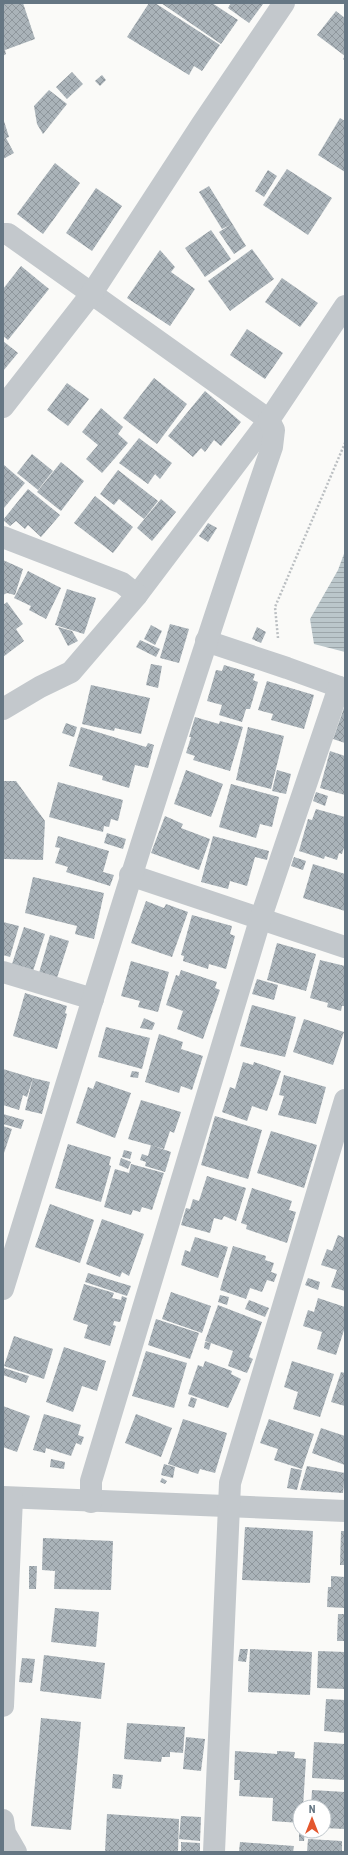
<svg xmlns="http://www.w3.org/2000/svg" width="348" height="1855" viewBox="0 0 348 1855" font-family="'Roboto Condensed',sans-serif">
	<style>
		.water { fill: url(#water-rules) }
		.building { fill: url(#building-cross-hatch) }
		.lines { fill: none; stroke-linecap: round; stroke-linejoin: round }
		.path { stroke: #bbbfc2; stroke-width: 2.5; stroke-dasharray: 2 2; stroke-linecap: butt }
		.minor { stroke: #c3c8cc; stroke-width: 22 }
		.tertiary { stroke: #c3c8cc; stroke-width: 22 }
	</style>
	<defs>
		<pattern id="water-rules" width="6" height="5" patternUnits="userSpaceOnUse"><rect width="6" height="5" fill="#bbc7cb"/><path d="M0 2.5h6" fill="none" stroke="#9ca6aa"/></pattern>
		<pattern id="building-cross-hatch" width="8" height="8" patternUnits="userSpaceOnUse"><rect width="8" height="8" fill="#aab3b9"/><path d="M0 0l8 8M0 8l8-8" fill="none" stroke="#8e969c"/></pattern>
	</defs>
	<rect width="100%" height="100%" fill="#fafaf8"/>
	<path class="water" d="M345 551V652L314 644 310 619 338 570Z"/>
	<g class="building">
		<path d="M3 3H23L35 39 5 50 6 54 3 56Z"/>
		<path d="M149 3H155L220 45 202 71 194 66 189 75 127 37Z"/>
		<path d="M161 3H212L238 20 221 44Z"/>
		<path d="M231 3H261L263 4 249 23 228 8Z"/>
		<path d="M336 11 345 18V61L343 59 345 56 317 35Z"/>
		<path d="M72 72 83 84 67 99 56 87Z"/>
		<path d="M102 75 106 80 100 86 95 81Z"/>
		<path d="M49 90 67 104 43 134 37 124 34 106Z"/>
		<path d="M3 118 9 137 6 138 14 153 3 159Z"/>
		<path d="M340 118 345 121V172L318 155Z"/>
		<path d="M55 163 80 183 43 234 17 214Z"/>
		<path d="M287 169 332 198 308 235 263 205Z"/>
		<path d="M268 170 277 176 264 197 255 191Z"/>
		<path d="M209 186 246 246 234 254 219 232 230 225 222 229 199 192Z"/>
		<path d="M96 188 122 206 92 251 66 233Z"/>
		<path d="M211 230 231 259 205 277 185 248Z"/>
		<path d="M252 249 274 279 230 311 208 281Z"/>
		<path d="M160 250 175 267 171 272 195 289 170 326 127 298Z"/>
		<path d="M21 266 49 289 8 340 3 336V289Z"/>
		<path d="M282 278 318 303 300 327 265 302Z"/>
		<path d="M247 329 283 353 265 379 230 355Z"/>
		<path d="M3 341 18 353 3 371Z"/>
		<path d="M154 378 187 404 157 444 123 418Z"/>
		<path d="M67 383 89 399 68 426 47 410Z"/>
		<path d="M205 391 241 422 221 446 214 440 205 452 201 448 193 457 168 436Z"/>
		<path d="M101 408 123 427 118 434 128 443 102 473 86 459 98 445 82 432Z"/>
		<path d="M139 438 172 463 160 479 155 474 148 484 119 463Z"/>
		<path d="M32 454 53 471 38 490 17 473Z"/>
		<path d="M61 462 84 481 61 511 37 492Z"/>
		<path d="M4 465 25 483 3 509V466Z"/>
		<path d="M118 470 158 501 144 519 119 499 114 505 100 494Z"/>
		<path d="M28 489 60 515 41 537 28 525 25 529 16 521 10 526 3 520Z"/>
		<path d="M95 496 133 527 113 553 74 523Z"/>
		<path d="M161 499 176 512 152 541 137 528Z"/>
		<path d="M208 523 217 528 208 542 199 536Z"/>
		<path d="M3 560 23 569 15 595 7 593 3 595Z"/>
		<path d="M28 571 61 588 46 619 29 610 31 606 14 598Z"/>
		<path d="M67 589 96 598 84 634 55 625Z"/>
		<path d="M7 602 23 624 16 629 24 641 3 657V605Z"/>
		<path d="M170 624 189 629 179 663 160 658Z"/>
		<path d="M151 625 162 631 155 645 144 639Z"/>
		<path d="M58 627 72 631 78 641 68 646Z"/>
		<path d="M257 627 266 632 261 643 252 639Z"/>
		<path d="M140 640 160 649 156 657 136 647Z"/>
		<path d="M151 664 162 666 158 688 146 685Z"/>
		<path d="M224 665 255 674 253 680 258 682 250 709H246L242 722 219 715 222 705 207 701 216 670 222 671Z"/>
		<path d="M267 681 314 695 304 729 271 720 273 714 258 710Z"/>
		<path d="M91 685 150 698 141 734 115 728 114 731 82 724Z"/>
		<path d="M345 705V743L333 739Z"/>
		<path d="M195 717 219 724 220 721 243 727 230 771 193 760 195 756 186 753 191 737H189Z"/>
		<path d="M66 723 77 727 74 737 62 733Z"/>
		<path d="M81 727 146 747 148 743 154 745 148 768 135 765 129 788 102 780 103 776 69 766Z"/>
		<path d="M248 727 284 736 271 789 236 780Z"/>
		<path d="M330 751 345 756V795L320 788Z"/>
		<path d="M186 770 223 784 211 817 174 804Z"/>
		<path d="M277 770 291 774 286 794 272 791Z"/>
		<path d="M3 781H16L45 821 43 860 3 859Z"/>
		<path d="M58 782 123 800 118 821 111 819 109 827 104 826 103 832 49 817Z"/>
		<path d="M231 784 279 797 272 827 260 824 256 838 219 827Z"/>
		<path d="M316 792 328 796 325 806 313 801Z"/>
		<path d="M316 809 345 817V844L342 854 339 853 337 860 325 856 324 859 299 851 308 819 312 820Z"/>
		<path d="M165 816 183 824 181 828 210 839 199 870 151 853Z"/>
		<path d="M107 833 126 839 123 849 104 843Z"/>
		<path d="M58 836 109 851 103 872 114 875 110 886 66 872 68 867 55 863 60 848 55 847Z"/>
		<path d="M213 836 269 851 267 860 255 857 247 886 230 881 228 889 201 882Z"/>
		<path d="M294 857 306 861 303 870 291 866Z"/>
		<path d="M313 864 345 874V911L303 898Z"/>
		<path d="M33 877 104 893 94 939 75 934 77 926 25 913Z"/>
		<path d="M146 901 164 908 166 904 188 912 172 957 131 943Z"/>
		<path d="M192 915 232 926 230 934 235 936 226 969 209 964 208 969 183 961 184 956 181 955Z"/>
		<path d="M3 922 19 926 10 957 3 955Z"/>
		<path d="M24 927 45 934 33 971 12 964Z"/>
		<path d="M50 935 69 941 57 978 39 973Z"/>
		<path d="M277 943 316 954 306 991 267 980Z"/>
		<path d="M320 960 345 966V1006H342L341 1011 327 1007 328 1003 310 998Z"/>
		<path d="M131 961 169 972 158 1012 138 1007 140 1001 121 996Z"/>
		<path d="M181 970 217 982 215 988 220 990 203 1039 177 1029 183 1011 166 1005 176 975 179 976Z"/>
		<path d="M257 979 278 985 274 1000 252 994Z"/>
		<path d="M25 993 67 1006 65 1013 67 1014 57 1049 13 1036Z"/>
		<path d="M252 1005 296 1017 285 1057 240 1046Z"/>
		<path d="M144 1018 155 1023 152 1030 140 1028Z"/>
		<path d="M304 1019 344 1032 333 1065 293 1052Z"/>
		<path d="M106 1027 150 1038 142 1069 98 1057Z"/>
		<path d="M159 1034 183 1042 181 1049 203 1056 192 1090 181 1086 179 1093 145 1082Z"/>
		<path d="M243 1062 253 1065 254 1062 281 1071 267 1111 252 1106 247 1121 222 1112 230 1087 235 1089Z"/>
		<path d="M3 1069 33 1078 27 1097 23 1095 19 1110 3 1105Z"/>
		<path d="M132 1071 139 1072 138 1078 130 1077Z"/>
		<path d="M284 1075 326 1087 316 1124 278 1115 284 1096 279 1095Z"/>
		<path d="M33 1078 50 1082 42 1114 25 1110Z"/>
		<path d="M96 1081 131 1093 115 1138 76 1123 88 1087 93 1089Z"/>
		<path d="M141 1100 181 1112 174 1133 170 1131 164 1149 128 1139Z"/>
		<path d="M3 1114 24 1120 21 1129 3 1124Z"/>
		<path d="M215 1116 262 1130 248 1179 201 1165Z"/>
		<path d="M3 1126 12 1129 3 1156Z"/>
		<path d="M271 1131 317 1145 304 1188 257 1173Z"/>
		<path d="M68 1144 111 1157 109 1165 111 1166 101 1202 55 1188Z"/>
		<path d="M151 1145 171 1152 165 1172 145 1166 146 1162 140 1160 142 1154 148 1156Z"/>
		<path d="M124 1150 132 1152 130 1159 122 1157Z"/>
		<path d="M121 1158 131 1162 128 1169 119 1165Z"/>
		<path d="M131 1164 164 1173 152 1210 142 1207 140 1212 133 1210 131 1215 104 1207 115 1169 129 1173Z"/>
		<path d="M207 1176 246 1188 236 1221 224 1216 222 1220 214 1218 210 1233 181 1225 186 1208 190 1209 193 1199 199 1201Z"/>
		<path d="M252 1188 292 1201 289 1210 296 1212 287 1243 246 1229 247 1225 241 1223Z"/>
		<path d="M50 1204 94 1220 80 1263 35 1247Z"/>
		<path d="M102 1219 144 1234 129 1276 122 1272 120 1277 86 1264Z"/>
		<path d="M338 1235 345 1238V1291L331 1287 337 1270 321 1265 327 1249 332 1251Z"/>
		<path d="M195 1237 228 1247 218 1278 181 1265 185 1250 190 1252Z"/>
		<path d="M233 1246 266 1256 265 1260 274 1263 271 1272 277 1274 274 1282 267 1280 262 1292 250 1288 246 1299 220 1290Z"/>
		<path d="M88 1273 131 1286 127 1296 85 1282Z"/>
		<path d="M308 1278 320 1282 318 1290 305 1285Z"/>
		<path d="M84 1284 114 1293 112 1298 121 1300 122 1296 127 1298 120 1322 114 1321 113 1325 116 1326 110 1346 84 1338 88 1325 73 1320Z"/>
		<path d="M171 1292 211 1306 202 1333 162 1319Z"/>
		<path d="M220 1295 229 1297 227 1305 218 1302Z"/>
		<path d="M318 1298 345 1307V1327L336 1355 317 1349 322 1332 303 1326 308 1310 314 1312Z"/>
		<path d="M249 1300 269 1308 265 1317 245 1309Z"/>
		<path d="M218 1305 262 1322 249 1357 253 1359 247 1373 228 1366 233 1351 211 1343 209 1350 204 1348 205 1342 211 1343 205 1341Z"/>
		<path d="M156 1319 199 1333 190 1359 148 1345Z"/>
		<path d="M14 1336 53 1349 44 1379 4 1366Z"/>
		<path d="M64 1347 106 1361 97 1391 82 1386 73 1412 46 1402Z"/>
		<path d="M146 1351 187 1363 174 1408 132 1396Z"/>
		<path d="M205 1361 232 1371 231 1374 241 1379 228 1408 188 1394 198 1365 203 1367Z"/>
		<path d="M292 1361 334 1374 320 1417 293 1409 298 1392 284 1387Z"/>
		<path d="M4 1368 29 1376 26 1383 3 1375Z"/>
		<path d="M341 1372 345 1373V1406L331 1402Z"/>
		<path d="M191 1397 197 1399 194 1408 188 1406Z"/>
		<path d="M3 1406 30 1416 17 1452 3 1447Z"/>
		<path d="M44 1414 81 1425 78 1435 84 1437 81 1445 76 1443 71 1456 46 1448 45 1453 33 1450Z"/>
		<path d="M136 1414 172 1428 161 1457 125 1443Z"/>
		<path d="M183 1419 227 1433 215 1473 200 1469 198 1474 168 1464Z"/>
		<path d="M269 1419 314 1434 302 1469 274 1460 278 1449 260 1443Z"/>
		<path d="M321 1428 345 1436V1465L312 1453Z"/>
		<path d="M51 1459 65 1462 64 1469 50 1467Z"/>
		<path d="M164 1464 175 1467 173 1478 161 1475Z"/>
		<path d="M307 1466 345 1473 343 1493 300 1490Z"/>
		<path d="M291 1468 302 1470 297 1490 287 1488Z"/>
		<path d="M162 1478 167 1481 165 1484 160 1482Z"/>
		<path d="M245 1527 313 1531 310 1583 242 1580Z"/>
		<path d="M341 1531H345V1565H340Z"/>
		<path d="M43 1538 113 1541 111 1590 54 1589 55 1571 42 1570Z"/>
		<path d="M29 1566H37L36 1589H29Z"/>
		<path d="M331 1576 345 1577V1608L327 1607 328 1587H331Z"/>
		<path d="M55 1608 99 1612 96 1647 51 1642Z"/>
		<path d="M338 1614H345V1641H337Z"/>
		<path d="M240 1649H248L246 1662 238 1661Z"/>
		<path d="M250 1649 312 1652 310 1695 248 1692Z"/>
		<path d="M318 1651 345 1652V1689L317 1688Z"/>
		<path d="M44 1655 105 1663 101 1699 40 1691Z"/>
		<path d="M22 1658 35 1659 32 1683 19 1682Z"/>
		<path d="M326 1699 345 1700V1733L324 1731Z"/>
		<path d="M41 1718 81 1722 71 1830 31 1826Z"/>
		<path d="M127 1723 185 1727 183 1753 170 1752V1757H162L161 1762 124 1759Z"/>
		<path d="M186 1737 205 1739 201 1771 183 1769Z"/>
		<path d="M314 1742 345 1744V1780L312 1778Z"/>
		<path d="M235 1751 277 1754V1751L295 1752 294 1758 306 1759 303 1807H300V1823L272 1821 273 1798 239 1796 240 1780H234Z"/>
		<path d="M113 1774 123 1775 121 1789 112 1788Z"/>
		<path d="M312 1790 345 1792V1829L324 1828V1807H311Z"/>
		<path d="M107 1814 179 1819 178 1852H105Z"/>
		<path d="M181 1816 201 1817 200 1841 179 1839Z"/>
		<path d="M299 1831H305L304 1841H299Z"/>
		<path d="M308 1839 342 1841V1852H307Z"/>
		<path d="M181 1842 200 1843V1852H181Z"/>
		<path d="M240 1842 294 1846 293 1852H239Z"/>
	</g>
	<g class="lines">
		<path class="path" d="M278 638 275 607 345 443"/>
		<g class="minor">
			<path d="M3 234H8L269 420 137 595 71 672 40 687 3 709"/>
			<path d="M3 537 122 583 137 595"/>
			<path d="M206 641 287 668 345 689"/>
			<path d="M130 875 345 947"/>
			<path d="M3 972 93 999"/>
			<path d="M3 1289C90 1008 176 726 272 447L274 430 269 420 345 306"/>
			<path d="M3 1497 345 1511"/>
			<path d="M91 1502V1481L260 920 339 687"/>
			<path d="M3 1706 12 1498"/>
			<path d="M3 1820 5 1833 16 1852"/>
			<path d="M214 1852 230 1483 345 1100"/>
		</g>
		<path class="tertiary" d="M3 407 92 293 202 124 284 3"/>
	</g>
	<rect width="348" height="1855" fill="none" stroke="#657683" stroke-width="8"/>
	<g transform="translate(312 1819)"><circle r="19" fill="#ffffff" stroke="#c1c8cd"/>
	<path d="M0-3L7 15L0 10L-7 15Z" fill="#e4572e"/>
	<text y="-6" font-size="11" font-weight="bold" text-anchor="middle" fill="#657683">N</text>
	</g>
</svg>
